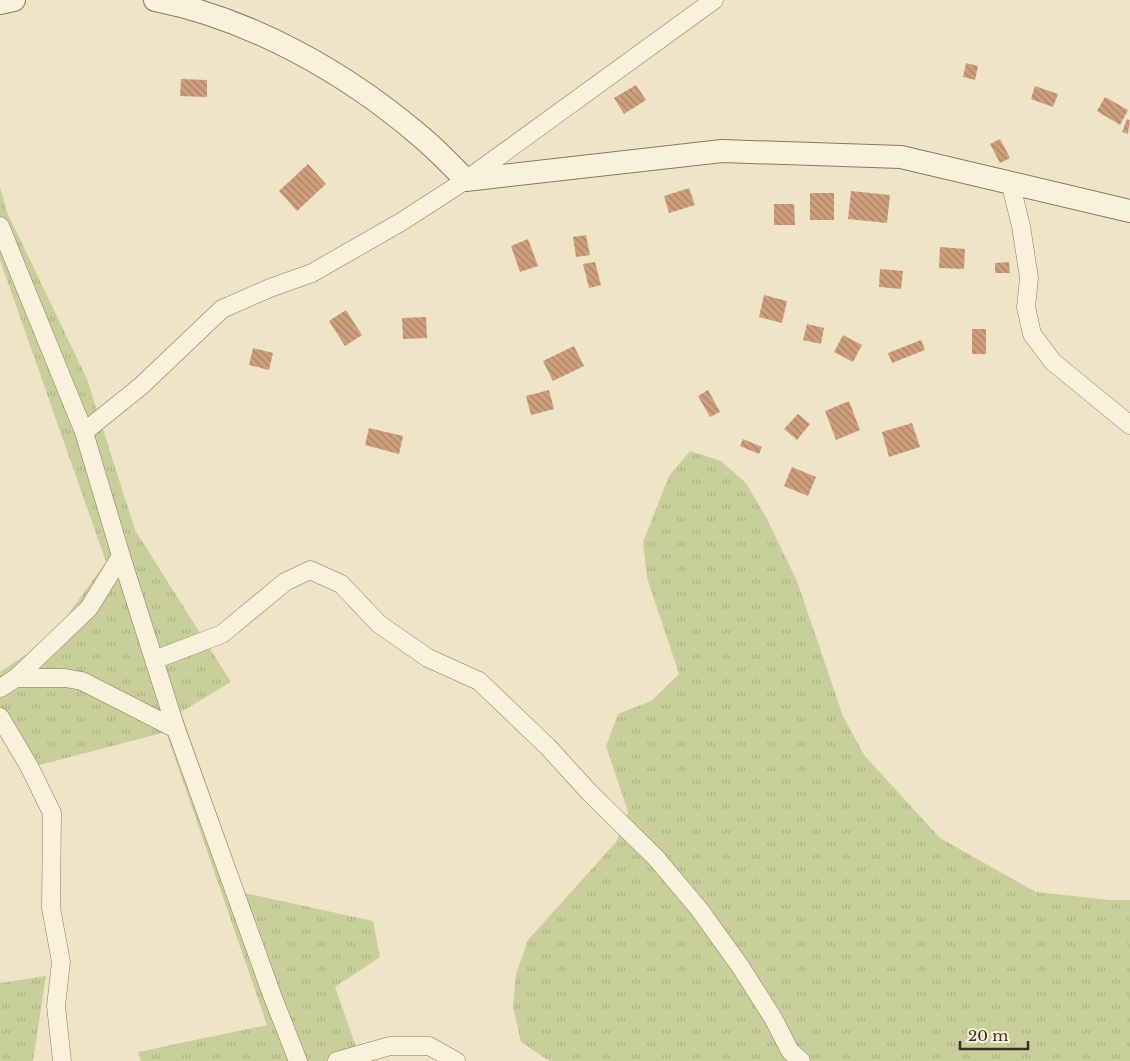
<svg xmlns="http://www.w3.org/2000/svg" width="1130" height="1061" viewBox="0 0 1130 1061" font-family="'Libre Baskerville',serif">
	<style>
		.grass { fill: url(#grass-tufts) }
		.building { fill: url(#building-back-hatch) }
		.lines { fill: none; stroke-linecap: round; stroke-linejoin: round }
		.minor-casing { stroke: #8d765c; stroke-width: 19 }
		.tertiary-casing { stroke: #8d765c; stroke-width: 24 }
		.minor { stroke: #faf1dc; stroke-width: 18 }
		.tertiary { stroke: #faf1dc; stroke-width: 22 }
	</style>
	<defs>
		<pattern id="grass-tufts" width="24" height="20" patternUnits="userSpaceOnUse" patternTransform="scale(1.25)"><rect width="24" height="20" fill="#c9cf9b"/><path d="M3 7l-1-3M5 7V3M7 7l1-3M15 17l-1-3M17 17v-4M19 17l1-3" fill="none" stroke="#aeb285"/></pattern>
		<pattern id="building-back-hatch" width="6" height="6" patternUnits="userSpaceOnUse" patternTransform="scale(1.25)"><rect width="6" height="6" fill="#cf9f7d"/><path d="M-1 5l2 2M0 0l6 6M5-1l2 2" fill="none" stroke="#a98266"/></pattern>
	</defs>
	<rect width="100%" height="100%" fill="#f0e4c8"/>
	<g class="grass">
		<path d="M0 187 7 212 87 379 135 530 231 682 181 712 245 893 373 921 380 957 335 987 361 1061H141L138 1052 267 1025 166 732 32 767 0 713V672L51 638 106 562 0 260Z"/>
		<path d="M690 451 721 461 746 483 767 519 797 581 843 716 864 755 940 838 1036 892 1110 900H1130V1061H549L521 1042 513 1006 516 974 528 940 616 842 628 812 606 746 618 714 651 701 679 674 647 578 643 542 669 476Z"/>
		<path d="M46 976 33 1061H0V983Z"/>
	</g>
	<g class="building">
		<path d="M966 63 978 66 975 80 963 77Z"/>
		<path d="M181 79 207 80V97L180 96Z"/>
		<path d="M636 85 646 100 624 114 614 98Z"/>
		<path d="M1035 86 1058 94 1053 107 1031 99Z"/>
		<path d="M1105 97 1128 110 1120 125 1097 111Z"/>
		<path d="M1127 119 1130 120 1128 134 1122 132Z"/>
		<path d="M1000 139 1010 158 1000 163 990 144Z"/>
		<path d="M308 164 326 184 297 211 279 191Z"/>
		<path d="M689 188 695 205 669 213 664 196Z"/>
		<path d="M851 191 890 195 887 223 848 219Z"/>
		<rect x="810" y="193" width="24" height="27"/>
		<path d="M774 204H794L795 225H774Z"/>
		<path d="M586 235 590 255 576 257 573 237Z"/>
		<path d="M528 239 538 266 520 272 511 246Z"/>
		<path d="M940 247 965 249 964 269 939 268Z"/>
		<path d="M595 262 601 285 589 288 583 264Z"/>
		<path d="M1009 262 1010 273H995V263Z"/>
		<path d="M880 269 903 271 901 289 879 287Z"/>
		<path d="M764 295 787 301 782 323 759 317Z"/>
		<path d="M346 310 362 335 345 346 329 321Z"/>
		<path d="M426 317 427 338 403 339 402 318Z"/>
		<path d="M807 324 824 328 821 344 803 340Z"/>
		<rect x="972" y="329" width="14" height="25"/>
		<path d="M843 335 862 345 853 362 834 352Z"/>
		<path d="M921 340 925 350 892 363 888 353Z"/>
		<path d="M574 346 584 366 553 381 543 361Z"/>
		<path d="M253 348 273 353 269 370 249 365Z"/>
		<path d="M549 390 554 409 531 415 526 396Z"/>
		<path d="M708 390 720 412 710 417 698 396Z"/>
		<path d="M849 401 860 430 836 440 825 411Z"/>
		<path d="M798 414 810 424 797 440 784 429Z"/>
		<path d="M912 423 920 447 889 457 882 432Z"/>
		<path d="M369 428 403 436 399 454 365 445Z"/>
		<path d="M743 439 762 447 759 454 740 446Z"/>
		<path d="M792 467 816 477 808 496 784 486Z"/>
	</g>
	<g class="lines">
		<defs>
			<g id="minor">
				<path d="M1010 182 1021 226 1029 278 1026 307 1032 334 1053 362 1130 425"/>
				<path d="M0 226 84 432 121 556 176 729 272 995 298 1061"/>
				<path d="M84 432 141 386 222 309 270 288 312 273 401 222 466 180 714 0"/>
				<path d="M154 660 222 634 285 582 310 570 341 584 379 624 428 658 479 681 548 747 589 792 656 858 699 909 740 966 773 1018 790 1051 801 1061"/>
				<path d="M16 678H65L82 681 176 729"/>
				<path d="M0 688 16 678 89 608 121 556"/>
				<path d="M0 717 29 766 52 813 51 908 61 962 56 1006 62 1061"/>
				<path d="M337 1061 390 1046H429L456 1061"/>
			</g>
			<g id="tertiary">
				<path d="M155 0C251 19 345 72 419 135 436 149 451 165 466 180L722 151 901 157 1130 211"/>
				<path d="M0 3 14 0"/>
			</g>
		</defs>
		<use href="#minor" class="minor-casing"/>
		<use href="#tertiary" class="tertiary-casing"/>
		<use href="#minor" class="minor"/>
		<use href="#tertiary" class="tertiary"/>
	</g>
	<path d="M960 1041v8h68v-8" fill="none" stroke="#3d2e20" stroke-width="2.5"/>
	<text x="968" y="1041" font-size="15" fill="#3d2e20" stroke="#f7eed8" stroke-width="4" paint-order="stroke">20 m</text>
</svg>
